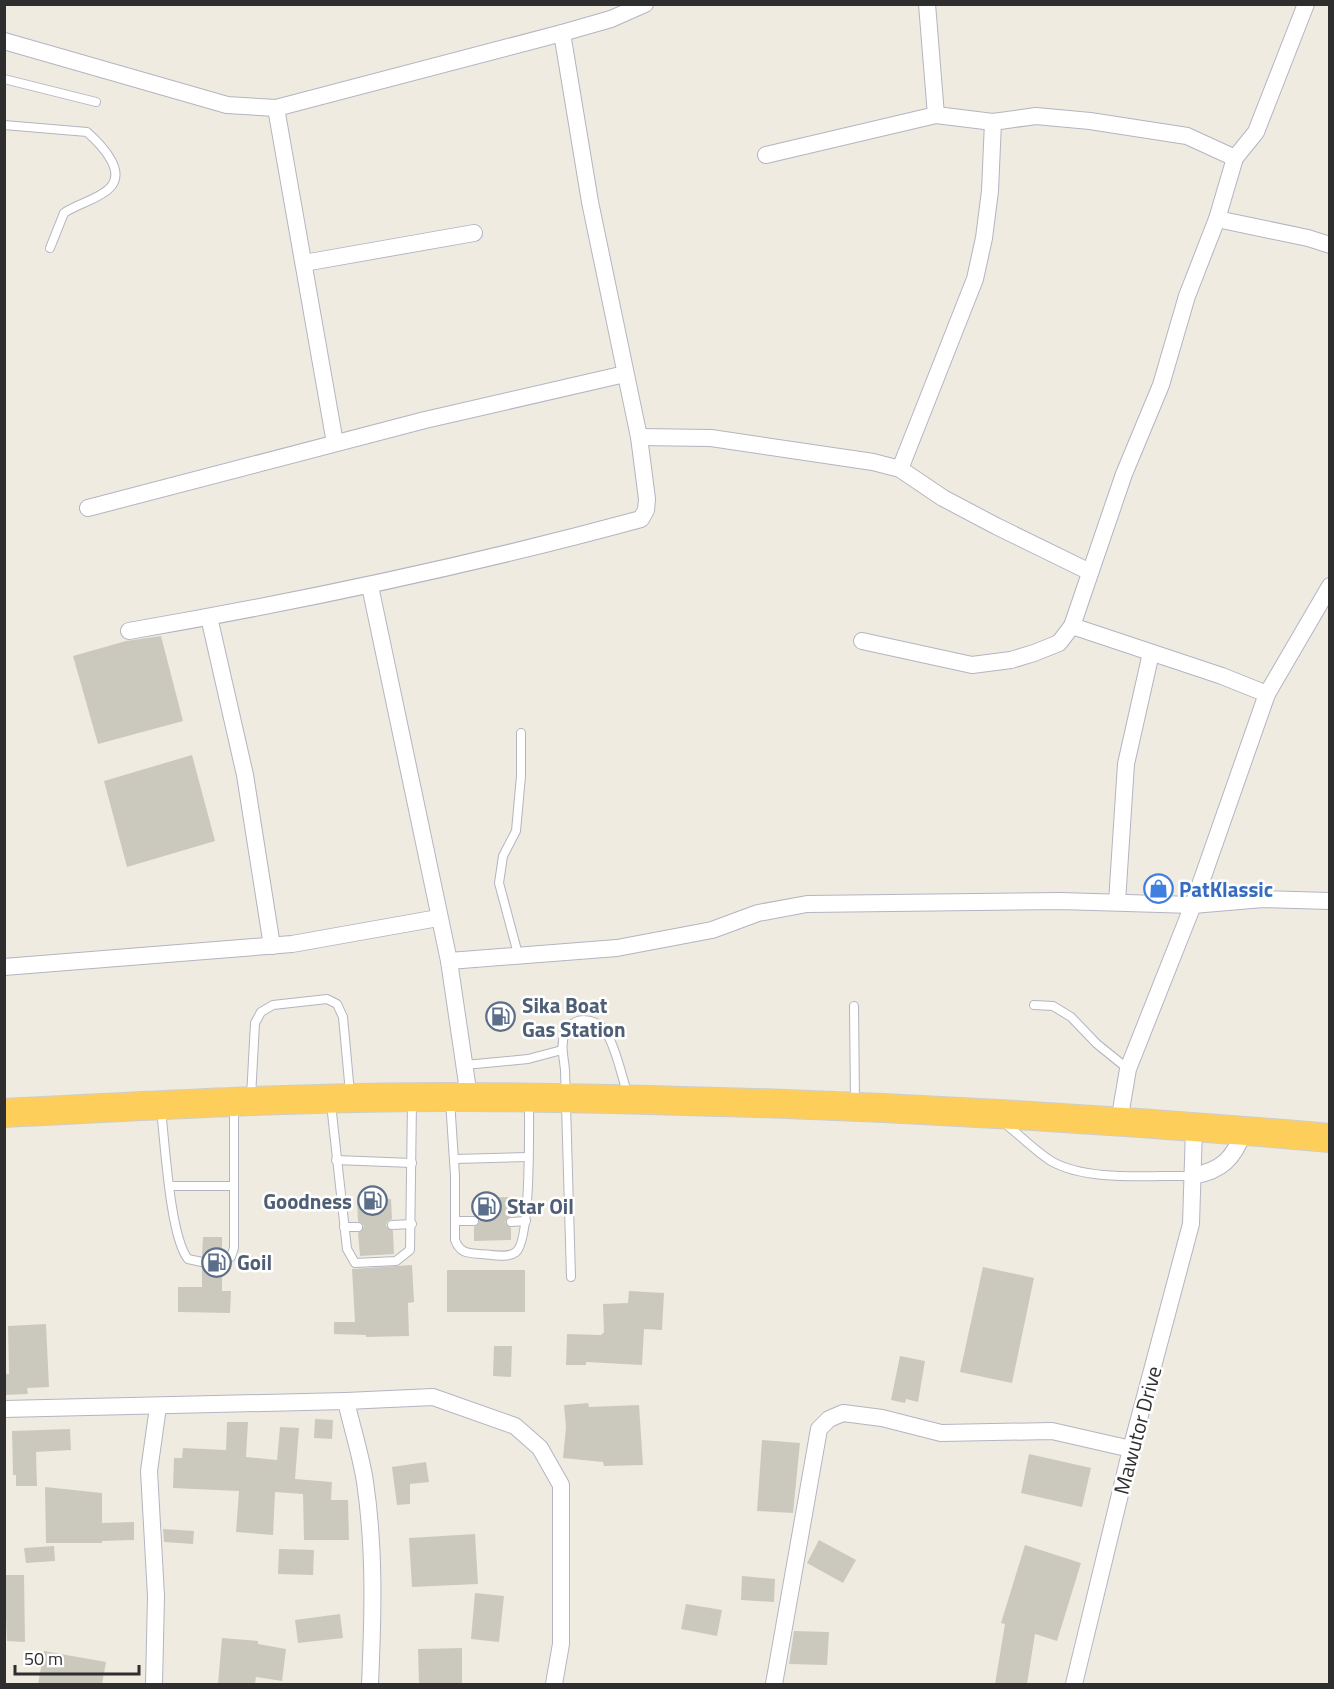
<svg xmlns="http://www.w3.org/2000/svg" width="1334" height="1689" viewBox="0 0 1334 1689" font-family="'Titillium Web',sans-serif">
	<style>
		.building { fill: #cbc9be }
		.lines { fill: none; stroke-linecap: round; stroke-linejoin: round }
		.service-casing { stroke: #b4b4c2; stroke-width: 10 }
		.minor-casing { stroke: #b4b4c2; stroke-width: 18 }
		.trunk-casing { stroke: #cdcdcd; stroke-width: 30 }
		.service { stroke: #fff; stroke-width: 8 }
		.minor { stroke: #fff; stroke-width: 16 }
		.trunk { stroke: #fece5a; stroke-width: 28 }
		.labels { text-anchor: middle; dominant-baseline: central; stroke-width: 5; stroke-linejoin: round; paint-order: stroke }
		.shop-label { font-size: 21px; font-weight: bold; fill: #366cbe; stroke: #fff; text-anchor: start }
		.service-label { font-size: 21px; font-weight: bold; fill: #4e5e75; stroke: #fff; text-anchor: start }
		.street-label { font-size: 21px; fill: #2e2e2e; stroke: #fff }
	</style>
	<rect width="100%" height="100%" fill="#f0ebe0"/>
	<g class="building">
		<path d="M161 636 183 721 98 744 73 656 126 641Z"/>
		<path d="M192 755 215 841 127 867 104 781Z"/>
		<path d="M510 1197 511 1216 505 1222 511 1228V1240L474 1241V1227L480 1220 474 1215 473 1198Z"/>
		<path d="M391 1199 392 1219 387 1222 386 1226 393 1231 394 1254 360 1256 358 1233 364 1226 358 1221 357 1201Z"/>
		<path d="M203 1237H222V1255L216 1262 222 1268V1291H231L230 1313 178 1312V1287H202V1268L208 1263 202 1256Z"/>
		<path d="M412 1265 414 1302 408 1303 409 1336 366 1337V1335L334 1334V1322H355L352 1269Z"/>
		<path d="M983 1267 1034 1278 1012 1383 960 1372Z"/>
		<rect x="447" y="1270" width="78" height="42"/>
		<path d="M629 1291 664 1293 662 1330 644 1329 642 1365 586 1362V1365H566L567 1334 601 1335 604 1332 603 1304 628 1303Z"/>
		<path d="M46 1324 49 1387 27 1388 28 1394 4 1395V1374H9L8 1326Z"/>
		<path d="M494 1346H512L511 1377 493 1376Z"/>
		<path d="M900 1356 925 1361 918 1402 906 1399 905 1403 891 1400Z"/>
		<path d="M588 1403 589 1407 639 1405 643 1465 604 1466 603 1462 563 1458 566 1427 564 1405Z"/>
		<path d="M315 1419 333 1420 332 1439 314 1438Z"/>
		<path d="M227 1422H248L246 1457 277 1460 280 1427 299 1428 295 1479 332 1482 331 1500H348L349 1540H304L303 1494 275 1492 273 1535 236 1532 239 1491 173 1488 174 1458H182L183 1448 226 1450Z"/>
		<path d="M70 1429 71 1450 36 1452 37 1486H16V1475H13L12 1431Z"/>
		<path d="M762 1440 800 1443 793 1513 757 1511Z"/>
		<path d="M1029 1454 1091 1468 1082 1507 1021 1493Z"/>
		<path d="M426 1462 429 1482 410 1484V1504L397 1505 392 1467Z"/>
		<path d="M45 1487 102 1493V1523L134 1522V1540L102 1541V1543H46Z"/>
		<path d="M163 1529 194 1531 193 1544 164 1542Z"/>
		<path d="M475 1534 478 1584 412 1587 409 1538Z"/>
		<path d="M819 1540 856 1560 843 1583 807 1563Z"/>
		<path d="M1025 1545 1081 1563 1057 1641 1035 1634 1027 1684H995L1005 1624 1001 1623Z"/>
		<path d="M54 1546 55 1561 26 1563 24 1548Z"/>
		<path d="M279 1549 314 1550 313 1575 278 1574Z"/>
		<path d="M4 1575H24L25 1642 7 1641Z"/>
		<path d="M742 1576 775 1579 774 1602 741 1600Z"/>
		<path d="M475 1593 504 1596 499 1642 471 1639Z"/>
		<path d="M686 1604 722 1610 717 1636 681 1629Z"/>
		<path d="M340 1614 343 1638 298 1643 295 1620Z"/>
		<path d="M794 1631 829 1632 827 1665 789 1664Z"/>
		<path d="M222 1638 258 1641V1644L286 1649 282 1681 256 1677 255 1684H218Z"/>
		<path d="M462 1648V1684H419L418 1649Z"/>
		<path d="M44 1651 106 1662 102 1684H38Z"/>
	</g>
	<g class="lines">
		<defs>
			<g id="service">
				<path d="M4 79 96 102"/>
				<path d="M4 125 87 132C96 140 105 149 111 160 130 194 84 199 64 213L50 248"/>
				<path d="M518 954 499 883 503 856 516 831 521 776V733"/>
				<path d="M1034 1005 1053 1006 1071 1017 1097 1044 1128 1069"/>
				<path d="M854 1006 855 1102"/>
				<path d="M465 1065 528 1059 562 1050"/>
				<path d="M251 1097 255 1023 261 1012 273 1005 327 999 337 1004 343 1017 350 1093"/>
				<path d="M450 1100 455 1176V1240C460 1253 467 1253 480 1254 490 1254 507 1259 516 1252 531 1240 529 1126 529 1102"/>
				<path d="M331 1104 347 1249 355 1263 396 1261 410 1250 412 1101"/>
				<path d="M161 1110C165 1143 170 1237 188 1259L202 1262"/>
				<path d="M1004 1123C1020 1135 1035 1151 1051 1161 1087 1182 1151 1175 1192 1176"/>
				<path d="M455 1159 528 1157"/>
				<path d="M336 1160 412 1163"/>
				<path d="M170 1186H234"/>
				<path d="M455 1221H474"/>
				<path d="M511 1222 526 1221"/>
				<path d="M392 1225 412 1224"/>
				<path d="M344 1227H358"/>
				<path d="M222 1262 231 1257 234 1248V1105"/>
				<path d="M571 1277 565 1070C564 1058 560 1045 565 1033 573 1015 596 1017 606 1032 617 1050 621 1075 628 1095"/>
			</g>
			<g id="minor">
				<path d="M927 4 936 115 993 122 1036 116 1090 121 1187 136 1235 158"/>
				<path d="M4 41 227 105 276 108 562 33 611 19 645 4"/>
				<path d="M276 108 335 443"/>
				<path d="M766 155 936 115"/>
				<path d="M1217 219 1308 238 1330 245"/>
				<path d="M304 263 474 233"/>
				<path d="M639 437 711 438 873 462 900 469 943 498 996 526 1090 572"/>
				<path d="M900 469 975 279 984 238 990 191 993 122"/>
				<path d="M88 508 425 420 625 374"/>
				<path d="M370 586 449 961 469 1097"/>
				<path d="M209 617 245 775 272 946"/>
				<path d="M1072 626 1222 676 1267 694"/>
				<path d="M129 631C302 601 472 565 641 519L646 510 647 499 639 437 590 202 562 33"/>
				<path d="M862 641 972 665 1011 660 1034 653 1059 643 1072 626 1124 474 1161 385 1187 296 1217 219 1235 158 1256 132 1306 4"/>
				<path d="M1117 902 1126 764 1151 653"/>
				<path d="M449 961 617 948 712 930 758 913 807 904 1060 901 1193 905 1263 899 1330 901"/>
				<path d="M4 967 292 944 438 918"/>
				<path d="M1119 1122 1128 1069 1193 905 1267 694 1330 586"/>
				<path d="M1192 1176C1222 1171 1234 1158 1244 1131"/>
				<path d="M346 1401 433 1397 515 1426 540 1448 561 1485V1644L554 1684"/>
				<path d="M4 1409 346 1401C352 1428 361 1455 365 1482 375 1549 373 1617 370 1684"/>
				<path d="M154 1684 156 1596 149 1471 158 1407"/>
				<path d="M774 1684 819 1429 829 1419 843 1413 882 1418 941 1433 1052 1431 1131 1449"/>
				<path d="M1074 1684 1131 1449 1191 1224 1194 1128"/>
			</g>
			<path id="trunk" d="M4 1113C160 1105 315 1096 471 1097 757 1099 1045 1113 1330 1138"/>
		</defs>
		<use href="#service" class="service-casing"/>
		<use href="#minor" class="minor-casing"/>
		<use href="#trunk" class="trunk-casing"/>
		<use href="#service" class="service"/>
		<use href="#minor" class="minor"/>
		<use href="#trunk" class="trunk"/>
	</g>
	<defs>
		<symbol id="shop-ring" viewBox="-11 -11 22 22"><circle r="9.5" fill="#fff" stroke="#3f7fe0" stroke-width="1.5"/><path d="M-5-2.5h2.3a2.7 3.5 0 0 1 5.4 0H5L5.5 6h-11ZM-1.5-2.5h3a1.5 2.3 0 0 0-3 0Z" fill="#3f7fe0"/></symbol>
		<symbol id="fuel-ring" viewBox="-11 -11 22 22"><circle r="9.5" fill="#fff" stroke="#5c6f8a" stroke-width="1.5"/><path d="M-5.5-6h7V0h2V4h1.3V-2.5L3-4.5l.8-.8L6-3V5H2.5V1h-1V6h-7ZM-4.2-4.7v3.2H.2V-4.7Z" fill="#5c6f8a"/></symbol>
	</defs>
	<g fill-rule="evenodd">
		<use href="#shop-ring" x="1142" y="872" width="33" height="33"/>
		<use href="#fuel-ring" x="484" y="1000" width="33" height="33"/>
		<use href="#fuel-ring" x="356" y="1184" width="33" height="33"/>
		<use href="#fuel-ring" x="470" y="1190" width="33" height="33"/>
		<use href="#fuel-ring" x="200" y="1246" width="33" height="33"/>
	</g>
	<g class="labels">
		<g class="shop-label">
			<text x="1179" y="889">PatKlassic</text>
		</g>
		<g class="service-label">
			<text x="522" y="1005">Sika Boat<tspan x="522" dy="24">Gas Station</tspan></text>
			<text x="352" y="1201" text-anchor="end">Goodness</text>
			<text x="507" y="1206">Star Oil</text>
			<text x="237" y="1262">Goil</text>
		</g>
		<g class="street-label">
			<text transform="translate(1137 1430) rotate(-75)">Mawutor Drive</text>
		</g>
	</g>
	<rect width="1334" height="1689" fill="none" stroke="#2e2e2e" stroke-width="12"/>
	<path d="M15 1665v9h124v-9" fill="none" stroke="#2e2e2e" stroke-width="3"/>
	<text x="24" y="1665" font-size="18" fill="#2e2e2e" stroke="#ffffff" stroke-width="4.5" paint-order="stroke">50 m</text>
</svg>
